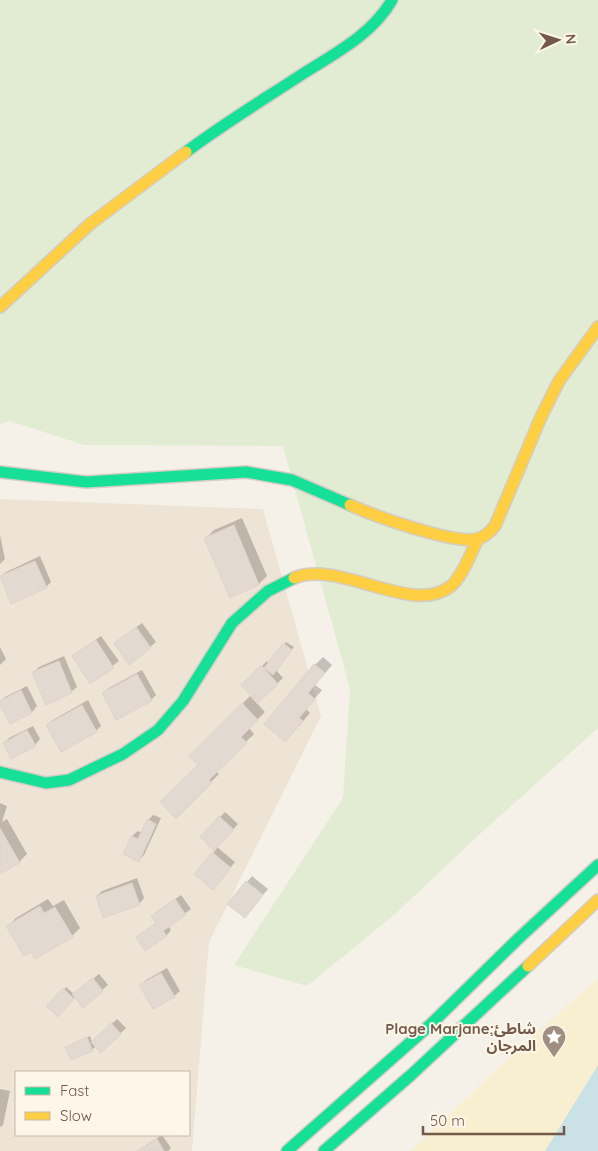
<svg xmlns="http://www.w3.org/2000/svg" width="598" height="1151" viewBox="0 0 598 1151" font-family="Quicksand,'Noto Sans Arabic',sans-serif">
	<style>
		.residential { fill: #eee4d5; fill-rule: evenodd }
		.green { fill: #e1ecd3 }
		.sand { fill: #f8efd1 }
		.water { fill: #cae2e5 }
		.shadow { fill: #0003 }
		.building { fill: #e2d9d0; stroke: #ded4cb }
		.lines { fill: none; stroke-linecap: round; stroke-linejoin: round }
		.fast-casing { stroke: #d4cdc5; stroke-width: 14 }
		.slow-casing { stroke: #d4cdc5; stroke-width: 14 }
		.fast { stroke: #16e098; stroke-width: 11 }
		.slow { stroke: #ffcf43; stroke-width: 11 }
		.labels { text-anchor: middle; dominant-baseline: central; stroke-width: 4; stroke-linejoin: round; paint-order: stroke }
		.poi-label { font-size: 15px; font-weight: bold; fill: #72594a; stroke: #fef6e8; text-anchor: end }
	</style>
	<rect width="100%" height="100%" fill="#f5f1e8"/>
	<path class="residential" d="M0 499 263 509 321 716 209 942 192 1151H0ZM16 1072H189V1135H16Z"/>
	<path class="green" d="M0 0H598V728L481 833 394 915 307 986 234 965 343 798 350 689 283 446 84 445 10 421 0 424Z"/>
	<path class="sand" d="M598 979V1065L545 1151H411L517 1050Z"/>
	<path class="water" d="M598 1065V1151H545Z"/>
	<g class="shadow">
		<path d="M242 518 267 576 259 584 230 596 206 538 214 530Z"/>
		<path d="M0 535 5 559 0 564Z"/>
		<path d="M40 556 51 582 46 587 0 577 6 572Z"/>
		<path d="M142 623 156 642 130 663 121 638Z"/>
		<path d="M101 636 119 661 91 682 73 656Z"/>
		<path d="M286 642 294 647 276 670 283 678 259 701 243 685 267 661 269 663Z"/>
		<path d="M0 647 6 659 0 665Z"/>
		<path d="M64 656 77 687 71 692 34 672 39 667Z"/>
		<path d="M323 657 332 665 315 685 322 690 306 709 310 713 293 733 315 665Z"/>
		<path d="M142 670 156 695 151 700 103 693 109 688Z"/>
		<path d="M27 686 37 706 32 712 10 723 0 702 5 697Z"/>
		<path d="M250 696 265 712 249 728 254 734 216 771 219 774 176 817 199 765 190 756Z"/>
		<path d="M88 700 101 726 96 731 47 725 53 720Z"/>
		<path d="M33 726 40 739 35 745 4 743 9 738Z"/>
		<path d="M0 803 7 806 2 822 7 819 27 854 19 862 0 873Z"/>
		<path d="M225 812 238 824 217 847 235 862 218 883 213 853 216 850 201 837Z"/>
		<path d="M153 815 161 818 144 855 139 860 124 854 132 836 138 831 142 833 148 820Z"/>
		<path d="M252 876 268 889 250 911 229 904Z"/>
		<path d="M137 878 144 898 139 904 97 896 102 891Z"/>
		<path d="M181 895 191 909 168 926 171 930 166 936 137 937 157 922 152 916 158 911Z"/>
		<path d="M48 899 53 906 64 900 80 928 72 936 32 950 8 926 16 918Z"/>
		<path d="M167 968 180 991 174 996 141 985 146 980Z"/>
		<path d="M99 974 108 985 83 1006 75 997 58 1015 48 1006 66 987 74 994Z"/>
		<path d="M117 1019 126 1028 101 1051 96 1046 92 1050 67 1047 90 1036 92 1042Z"/>
		<path d="M0 1089 10 1091 3 1125 0 1127Z"/>
		<path d="M162 1135 171 1148 168 1151H137Z"/>
	</g>
	<g class="building">
		<path d="M234 525 259 585 230 598 204 538Z"/>
		<path d="M35 561 47 588 11 604 0 576Z"/>
		<path d="M136 627 151 648 129 665 114 643Z"/>
		<path d="M96 640 114 668 90 684 72 656Z"/>
		<path d="M283 643 292 650 273 675 264 668Z"/>
		<path d="M59 661 72 693 46 705 32 672Z"/>
		<path d="M314 664 325 673 308 693 315 699 299 718 303 721 285 742 264 724Z"/>
		<path d="M261 665 278 684 258 703 241 685Z"/>
		<path d="M137 674 152 701 116 720 102 693Z"/>
		<path d="M21 690 32 713 10 724 0 705V701Z"/>
		<path d="M242 703 258 720 241 737 247 743 209 780 212 783 176 819 160 802 198 765 189 756Z"/>
		<path d="M82 705 97 732 61 752 46 725Z"/>
		<path d="M27 730 36 746 11 759 3 743Z"/>
		<path d="M219 816 234 830 214 851 200 837Z"/>
		<path d="M147 819 156 824 139 862 123 854 131 836 138 839Z"/>
		<path d="M0 828 20 863 0 874Z"/>
		<path d="M212 852 231 868 213 890 194 874Z"/>
		<path d="M246 881 263 895 245 918 227 904Z"/>
		<path d="M132 883 140 905 103 918 96 896Z"/>
		<path d="M175 899 186 915 163 931 167 936 145 951 136 937 156 923 151 916Z"/>
		<path d="M40 906 44 913 55 907 73 937 35 959 31 952 24 956 6 926Z"/>
		<path d="M161 973 175 997 153 1009 139 985Z"/>
		<path d="M93 978 103 991 83 1008 72 994Z"/>
		<path d="M63 988 74 999 58 1017 46 1006Z"/>
		<path d="M111 1023 121 1034 101 1053 91 1042Z"/>
		<path d="M87 1037 93 1051 71 1060 65 1047Z"/>
		<path d="M157 1139 164 1151H137Z"/>
	</g>
	<g class="lines">
		<defs>
			<g id="fast">
				<path d="M186 152C223 124 263 100 301 75 334 54 372 35 392 0"/>
				<path d="M0 472 86 482 246 472 292 480 350 505"/>
				<path d="M0 772 46 783 69 780 123 754 158 730 183 701 232 623 268 591 294 578"/>
				<path d="M287 1151 430 1025 519 938 598 865"/>
				<path d="M324 1151 411 1075 528 966"/>
			</g>
			<g id="slow">
				<path d="M0 307 90 224 186 152"/>
				<path d="M350 505C375 516 452 544 477 539 485 537 490 532 495 526L541 417 559 381 598 327"/>
				<path d="M294 578C340 559 413 617 451 586 463 576 471 552 478 539"/>
				<path d="M528 966 598 900"/>
			</g>
		</defs>
		<use href="#fast" class="fast-casing"/>
		<use href="#slow" class="slow-casing"/>
		<use href="#fast" class="fast"/>
		<use href="#slow" class="slow"/>
	</g>
	<defs>
		<symbol id="sight-pin" viewBox="-11 -11 22 30"><path d="M0 17L-7.5 6A9.5 9.5 0 1 1 7.5 6Z" fill="#a08e81" stroke="#fef6e8"/><path d="M0-6L1.8-2.2L6-1.7L2.9 1.2L3.7 5.4L0 3.3L-3.7 5.4L-2.9 1.2L-6-1.7L-1.8-2.2Z" fill="#fff"/></symbol>
	</defs>
	<g fill-rule="evenodd">
		<use href="#sight-pin" x="540" y="1023" width="28" height="38"/>
	</g>
	<g class="labels">
		<g class="poi-label">
			<text x="536" y="1028">Plage Marjane;شاطئ<tspan x="536" dy="17">المرجان</tspan></text>
		</g>
	</g>
	<rect x="15" y="1071" width="175" height="65" fill="#fef6e8" stroke="#c6b7a9"/>
	<rect x="25" y="1087" width="25" height="8" fill="#16e098" stroke="#c6b7a9"/>
	<text x="60" y="1096" font-size="15" fill="#72594a">Fast</text>
	<rect x="25" y="1112" width="25" height="8" fill="#ffcf43" stroke="#c6b7a9"/>
	<text x="60" y="1121" font-size="15" fill="#72594a">Slow</text>
	<g transform="translate(558 40) rotate(86)" stroke="#fef6e8" stroke-width="4" paint-order="stroke">
	<path d="M0-4L9 19L0 12L-9 19Z" fill="#72594a"/>
	<text y="-8" font-size="14" font-weight="bold" text-anchor="middle" fill="#72594a">N</text>
	</g>
	<path d="M423 1126v8h141v-8" fill="none" stroke="#72594a" stroke-width="2.5"/>
	<text x="430" y="1126" font-size="15" fill="#72594a" stroke="#fef6e8" stroke-width="4" paint-order="stroke">50 m</text>
</svg>
